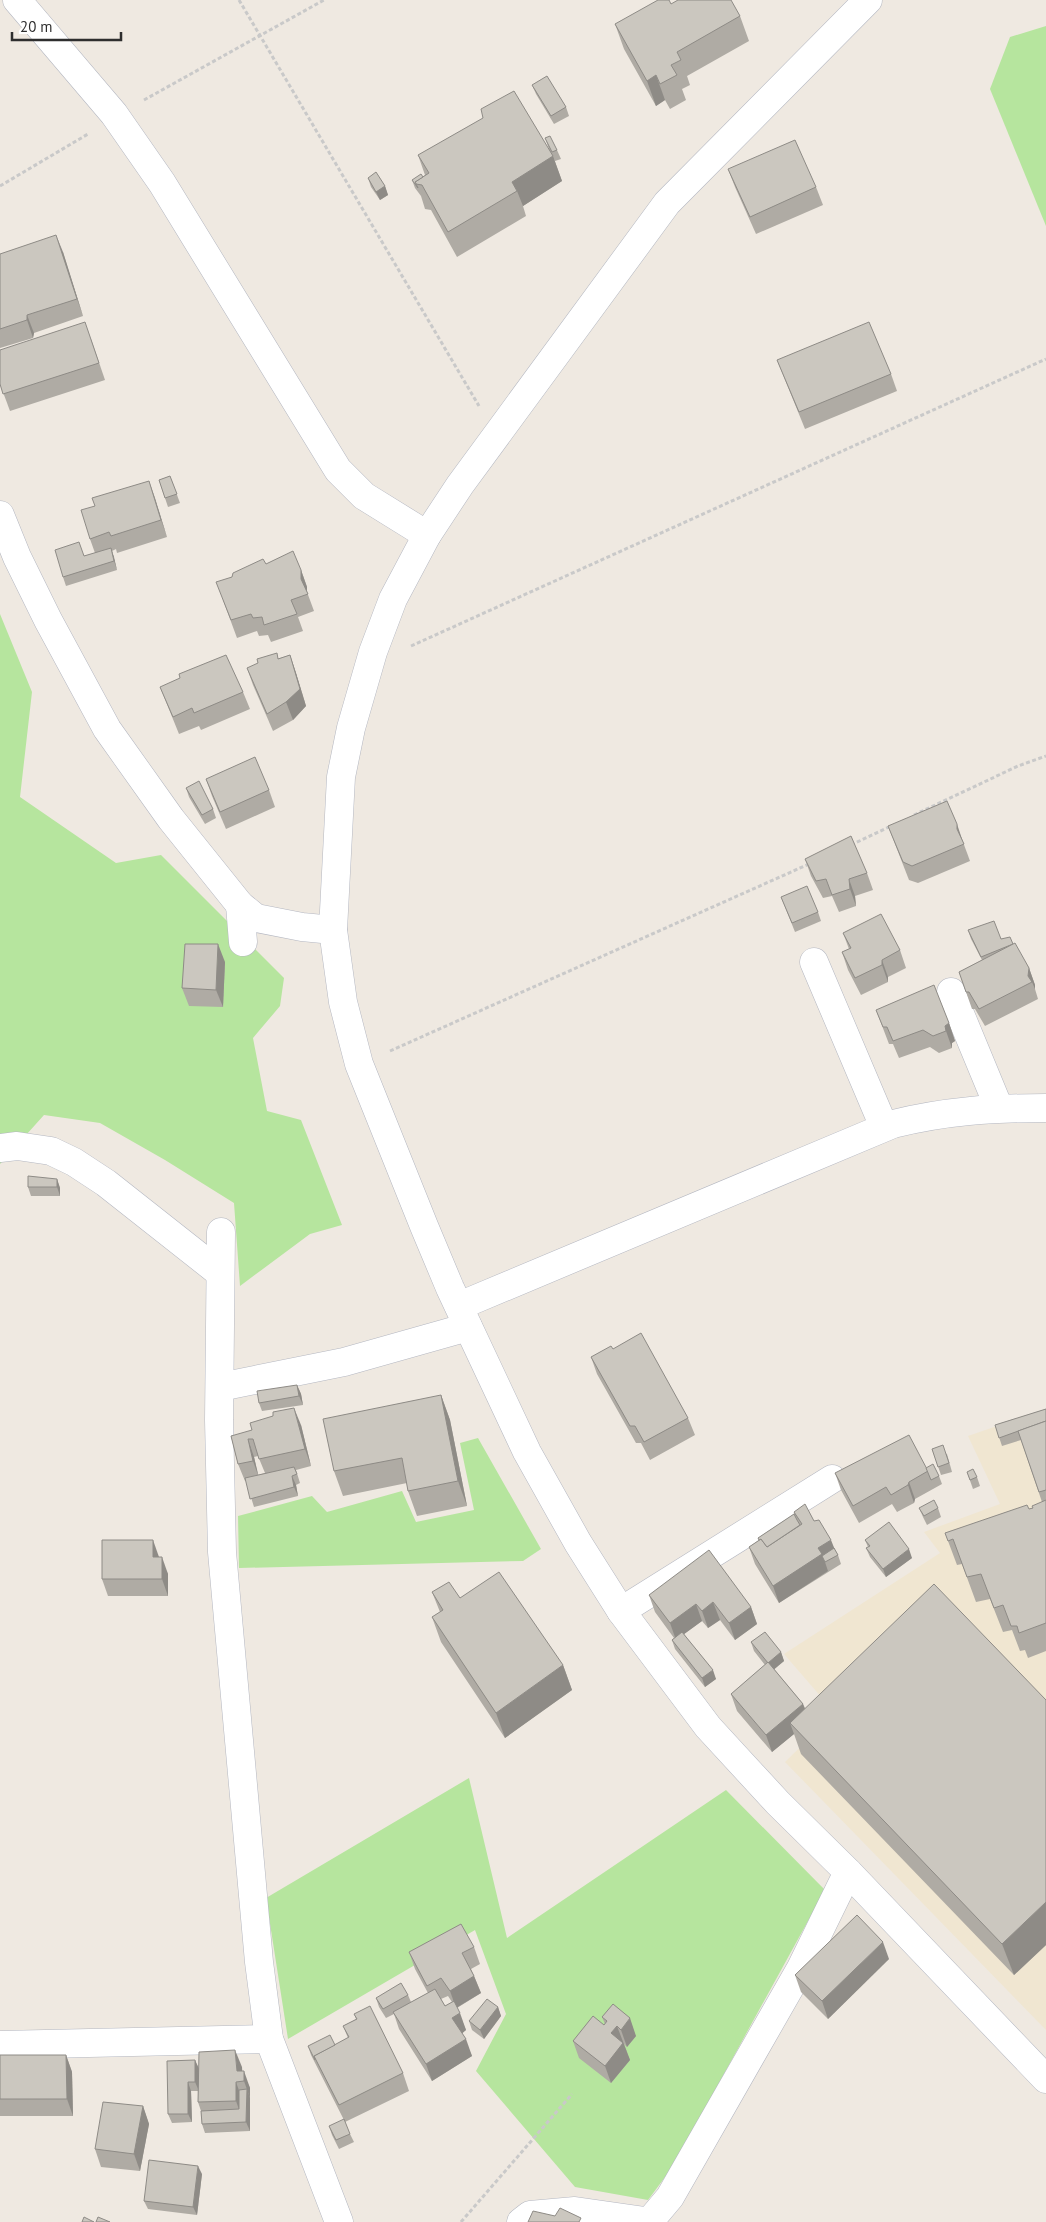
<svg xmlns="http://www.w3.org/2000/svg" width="1046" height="2222" viewBox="0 0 1046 2222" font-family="'PT Sans',sans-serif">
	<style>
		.education { fill: #f0e6d1 }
		.green { fill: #b6e59e }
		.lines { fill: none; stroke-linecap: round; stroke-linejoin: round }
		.street-casing { stroke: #b4b7c1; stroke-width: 29 }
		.secondary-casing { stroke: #b4b7c1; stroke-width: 29 }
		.path { stroke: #c9c9c9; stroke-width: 3; stroke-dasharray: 4 2.5; stroke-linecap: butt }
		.street { stroke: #fff; stroke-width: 28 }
		.secondary { stroke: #fff; stroke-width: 28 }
		.wall { fill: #afaba4; fill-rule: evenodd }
		.shaded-wall { fill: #8e8b86 }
		.building { fill: #cbc7bf; stroke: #8e8b86 }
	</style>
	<rect width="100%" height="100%" fill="#efe9e1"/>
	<path class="education" d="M1046 1409V2030L785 1762 835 1713 784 1654 940 1553 924 1532 1000 1504 968 1436Z"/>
	<g class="green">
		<path d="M1046 26V226L990 89 1010 37Z"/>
		<path d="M0 614 32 692 20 797 116 863 161 855 284 978 280 1006 253 1038 267 1111 301 1120 342 1225 310 1234 240 1286 234 1203 165 1160 100 1123 44 1115 0 1164Z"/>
		<path d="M478 1438 541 1549 523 1561 239 1568 238 1516 312 1496 327 1512 402 1491 416 1522 474 1510 460 1443Z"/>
		<path d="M469 1778 507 1938 726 1790 825 1890 674 2165 648 2200 575 2187 476 2071 506 2014 475 1930 288 2039 266 1898Z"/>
	</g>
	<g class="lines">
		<defs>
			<g id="street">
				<path d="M0 515 17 557 48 620 107 729 171 819 240 905 256 918 302 927 333 930"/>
				<path d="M240 905 243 942"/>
				<path d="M814 962 884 1127"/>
				<path d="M951 992 999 1108"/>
				<path d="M0 1148 17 1146 51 1151 74 1162 106 1183 220 1273"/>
				<path d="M221 1232 219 1420 222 1552 259 1962 269 2039 339 2222"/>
				<path d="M459 1306 893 1124C945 1111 992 1108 1046 1108"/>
				<path d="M220 1387 344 1362 468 1327"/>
				<path d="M621 1611 832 1479"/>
				<path d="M0 2045 269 2039"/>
				<path d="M521 2222 530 2215 575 2211 652 2222"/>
				<path d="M649 2222 670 2197 801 1968 848 1872"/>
			</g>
			<g id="secondary">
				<path d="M17 0 114 114 162 183 338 470 364 496 427 535"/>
				<path d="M868 0 667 203 460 485 427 535 393 599 373 652 351 728 341 777 333 930 343 1002 359 1064 424 1226 450 1288 527 1452 578 1543 621 1611 708 1727 778 1803 848 1872 1046 2079"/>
			</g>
		</defs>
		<use href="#street" class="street-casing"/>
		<use href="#secondary" class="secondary-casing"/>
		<g class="path">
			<path d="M239 0 479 406"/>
			<path d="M144 100 324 0"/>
			<path d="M0 186 88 134"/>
			<path d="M411 646 1046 359"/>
			<path d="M914 815 1018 766 1046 756"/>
			<path d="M851 845 891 826"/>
			<path d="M390 1051 809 864"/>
			<path d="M461 2222 572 2094"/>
		</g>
		<use href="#street" class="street"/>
		<use href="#secondary" class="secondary"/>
	</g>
	<g class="wall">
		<path d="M671 4 740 16 749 41 687 76 690 85 682 89 686 100 670 109 665 100 656 106 624 49 615 24Z"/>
		<path d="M532 85 566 107 569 116 554 124 536 94Z"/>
		<path d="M545 138 557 150 561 159 555 161 554 159 562 181 523 206 526 216 457 257 431 210 425 209 421 196 415 188 412 180 423 177 425 175 418 155 549 149Z"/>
		<path d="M728 169 816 187 823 205 756 234 735 187Z"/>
		<path d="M368 178 385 186 388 195 380 200 371 187Z"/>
		<path d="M63 252 83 316 34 333 33 338 0 348V254Z"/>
		<path d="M91 339 105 380 10 411 0 384Z"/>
		<path d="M777 360 891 374 897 391 805 429Z"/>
		<path d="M170 476 180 503 168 507 159 480Z"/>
		<path d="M149 481 167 537 117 553 116 549 112 551 117 570 66 586 63 577 84 556 95 553 90 539 95 506Z"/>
		<path d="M266 564 301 570 307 587V592L314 611 298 617 303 631 271 642 268 635 259 636 257 631 237 638 223 600 232 577Z"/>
		<path d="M290 655 296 673 306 706 293 720 273 731 253 685 247 668Z"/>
		<path d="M160 687 243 692 250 709 201 730 199 726 179 734Z"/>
		<path d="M206 779 269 790 275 807 226 829 212 796Z"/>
		<path d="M186 788 213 809 216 818 205 824 189 797Z"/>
		<path d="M888 826 963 842 970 861 918 883 909 880Z"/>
		<path d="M805 859 867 873 873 890 855 896 856 906 839 912 832 896 823 898 811 876Z"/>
		<path d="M781 897 818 912 821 921 795 932Z"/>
		<path d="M968 930 1001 939 1013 944 1029 968 1035 985V989L1038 999 985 1026 975 1009H972L959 972 982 960 971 939Z"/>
		<path d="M843 933 900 950 906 968 888 977V982L861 995 848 970 842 952 849 949Z"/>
		<path d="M225 962 223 1007 189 1006 182 988Z"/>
		<path d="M876 1010 949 1023 955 1041 952 1043V1048L939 1053 930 1047 899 1058 893 1044H889Z"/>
		<path d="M57 1179 60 1188V1196H31L28 1187Z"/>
		<path d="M613 1349 688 1418 695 1435 650 1460 641 1443H636L597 1374 591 1357Z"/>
		<path d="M297 1385 301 1394 303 1405 262 1411 259 1403Z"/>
		<path d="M441 1395 450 1420 467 1506 417 1516 408 1491 407 1483 343 1496 334 1471Z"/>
		<path d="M1046 1409V1651L1028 1658 1025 1650 1020 1651 1012 1630 1003 1632 990 1599 976 1602 962 1564 957 1565 945 1533 1033 1508 1042 1502 1021 1440 1002 1446 995 1425Z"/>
		<path d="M301 1425 311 1466 296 1470 300 1483 296 1485 298 1496 254 1507 246 1481H245L238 1464 231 1436ZM258 1456 265 1473 258 1475 254 1457Z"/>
		<path d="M932 1449 947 1454 952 1472 941 1475Z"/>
		<path d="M926 1468 939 1476 942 1484 915 1499 914 1503 897 1512 892 1504 859 1523 841 1490 835 1473Z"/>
		<path d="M967 1472 977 1477 980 1486 973 1489Z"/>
		<path d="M919 1508H938L941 1517 927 1525 923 1517Z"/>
		<path d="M794 1512 814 1521 834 1548 838 1555 841 1564 779 1603 755 1564 749 1547 759 1540 758 1538 794 1514Z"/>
		<path d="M865 1540 912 1558 886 1577 870 1557 866 1548 868 1547Z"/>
		<path d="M159 1557 168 1574V1596H108L102 1579Z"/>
		<path d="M432 1592 460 1598 563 1665 572 1690 505 1738 441 1642 432 1617 440 1612Z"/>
		<path d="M649 1595 751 1607 757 1624 735 1640 720 1620 708 1628 702 1621 684 1634 716 1679 705 1687 675 1649 672 1640 674 1638 655 1612Z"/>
		<path d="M751 1642 781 1652 784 1661 774 1669 803 1704 805 1708 1046 1700V1945L1014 1975 801 1754 794 1734 772 1752 737 1711 731 1694 765 1665 754 1651Z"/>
		<path d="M474 1947 480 1964 471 1969 474 1976 481 1993 457 2008 466 2030 462 2033 472 2056 432 2081 399 2029 394 2014 386 2018 379 2007 376 1998 408 1995 411 2002 428 1993 415 1969 409 1952ZM448 1996 452 2002 445 2006 441 1999Z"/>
		<path d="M889 1959 828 2019 801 1992 795 1975Z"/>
		<path d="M498 2007 501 2016 484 2039 472 2030 469 2021Z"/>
		<path d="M354 2014 403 2073 409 2091 345 2122 311 2055 308 2046 335 2045 348 2038 343 2026 356 2019Z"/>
		<path d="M602 2017 636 2036 627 2047 624 2044 630 2060 611 2083 579 2058 573 2041 604 2025 605 2024Z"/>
		<path d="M0 2055H66L72 2072 73 2116H0Z"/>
		<path d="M195 2060 199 2069 242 2067V2071L250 2088V2131L205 2133 202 2124 201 2111 198 2102V2091H191L192 2122 172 2123 168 2114Z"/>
		<path d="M143 2106 149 2124 140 2171 101 2167 95 2149Z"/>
		<path d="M329 2126 350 2134 354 2142 339 2149 332 2135Z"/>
		<path d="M202 2174 197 2215 148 2209 144 2201Z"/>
	</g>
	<g class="shaded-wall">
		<path d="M656 75 665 100 656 106 647 81Z"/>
		<path d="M553 156 562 181 523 206 517 191 512 182Z"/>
		<path d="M385 186 388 195 380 200 376 192Z"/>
		<path d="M56 235 63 252 83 316 77 299Z"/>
		<path d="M27 315 34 333 33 338 27 320Z"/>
		<path d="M149 481 155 498 167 537 161 520Z"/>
		<path d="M111 548 114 557 117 570 114 561Z"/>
		<path d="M301 570 307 587V594L301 579Z"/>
		<path d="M290 655 296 673 306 706 293 720 286 702Z"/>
		<path d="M957 824 963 842V844L957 829Z"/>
		<path d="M849 879 855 896 856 906 850 889Z"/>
		<path d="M218 944 225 962 223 1007 216 990Z"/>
		<path d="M882 960 888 977V982L882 965Z"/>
		<path d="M1029 968 1035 985V989L1032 982 1028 976Z"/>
		<path d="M949 1023 955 1041 952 1043V1048L946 1031 945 1026Z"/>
		<path d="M57 1179 60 1188V1196L57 1187Z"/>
		<path d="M297 1385 301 1394 303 1405 299 1396Z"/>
		<path d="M441 1395 450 1420 467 1506 458 1481Z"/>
		<path d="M294 1408 301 1425 311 1466 305 1449Z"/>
		<path d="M248 1439 254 1457 259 1478 253 1461Z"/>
		<path d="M292 1476 296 1485 298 1496 294 1487Z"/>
		<path d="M909 1482 915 1499 914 1503 908 1485Z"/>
		<path d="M153 1540 159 1557H153Z"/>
		<path d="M831 1540 837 1555 825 1562 828 1571 779 1603 773 1586 818 1548Z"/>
		<path d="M909 1549 912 1558 886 1577 883 1569Z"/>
		<path d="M162 1557 168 1574V1596L162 1579Z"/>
		<path d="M713 1602 720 1620 708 1628 702 1611Z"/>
		<path d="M696 1604 702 1621 676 1640 670 1623Z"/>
		<path d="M751 1607 757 1624 735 1640 729 1623Z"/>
		<path d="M781 1652 784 1661 771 1672 768 1663Z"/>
		<path d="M563 1665 572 1690 505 1738 496 1713Z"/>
		<path d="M713 1670 716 1679 705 1687 702 1678Z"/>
		<path d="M803 1704 809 1721 790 1723 794 1734 772 1752 766 1735Z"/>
		<path d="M1046 1902V1945L1014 1975 1002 1944Z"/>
		<path d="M883 1942 889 1959 828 2019 822 2001Z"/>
		<path d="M474 1976 481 1993 456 2008 450 1991Z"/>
		<path d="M498 2007 501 2016 484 2039 480 2030Z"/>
		<path d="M460 2013 466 2030 459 2036 452 2018Z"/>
		<path d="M630 2018 636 2036 627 2047 621 2030Z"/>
		<path d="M617 2026 630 2060 611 2083 605 2066 611 2033Z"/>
		<path d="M466 2039 472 2056 432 2081 426 2064Z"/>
		<path d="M235 2050 242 2067 243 2081 237 2071Z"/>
		<path d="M66 2055 72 2072 73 2116 67 2099Z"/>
		<path d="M195 2060 199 2069V2091L195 2082Z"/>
		<path d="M244 2071 250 2088V2098L244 2081Z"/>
		<path d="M188 2082 191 2091 192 2122 188 2114Z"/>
		<path d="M236 2082 242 2099V2118L236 2101Z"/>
		<path d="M247 2089 250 2098V2131L246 2122Z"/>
		<path d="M143 2106 149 2124 140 2171 134 2154Z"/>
		<path d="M198 2166 202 2174 197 2215 193 2207Z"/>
	</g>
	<g class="building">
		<path d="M658 0H669L671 4 678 0H731L740 16 677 52 681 60 671 65 677 75 660 84 656 75 647 81 615 24Z"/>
		<path d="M547 76 566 107 551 116 532 85Z"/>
		<path d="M514 91 553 156 512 182 517 191 448 232 422 185 416 184 415 182 429 173 418 155 483 118 481 109Z"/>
		<path d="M550 136 557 150 552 152 545 138Z"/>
		<path d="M795 140 816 187 750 217 728 169Z"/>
		<path d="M376 172 385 186 376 192 368 178Z"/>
		<path d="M421 174 423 177 415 182 418 188 412 180Z"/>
		<path d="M56 235 77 299 27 315V320L0 329V254Z"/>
		<path d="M85 322 99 363 3 394 0 384V350Z"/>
		<path d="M869 322 891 374 799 412 777 360Z"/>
		<path d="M170 476 177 494 165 498 159 480Z"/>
		<path d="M149 481 161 520 111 536 109 532 90 539 81 510 95 506 92 498Z"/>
		<path d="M79 542 84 556 111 548 114 561 63 577 55 550Z"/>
		<path d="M293 551 301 570V579L308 594 291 600 297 614 264 625 262 617 253 618 251 614 231 620 216 582 232 577 233 573 263 559 266 564Z"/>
		<path d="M277 653 278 659 290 655 300 689 286 702 267 714 247 668 258 663 257 659Z"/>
		<path d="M226 655 243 692 194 713 192 708 173 717 160 687 180 678 179 674Z"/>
		<path d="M255 757 269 790 220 812 206 779Z"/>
		<path d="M199 781 213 809 202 815 186 788Z"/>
		<path d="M947 801 957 824V829L964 844 912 866 903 862 888 826Z"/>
		<path d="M851 836 867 873 849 879 850 889 832 895 826 879 816 881 805 859Z"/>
		<path d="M807 886 818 912 792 923 781 897Z"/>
		<path d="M881 914 900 950 882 960V965L855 978 842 952 851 948 843 933Z"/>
		<path d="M994 921 1001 939 1010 937 1013 944 981 957 968 930Z"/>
		<path d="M1015 943 1029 968 1028 976 1032 982 979 1009 969 992H966L959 972Z"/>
		<path d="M185 944H218L216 990 182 988Z"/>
		<path d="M934 985 949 1023 945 1026 946 1031 933 1036 923 1030 893 1041 887 1027H883L876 1010Z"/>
		<path d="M28 1176 57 1179V1187H28Z"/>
		<path d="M641 1333 688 1418 644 1442 635 1426H630L591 1357 611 1346 613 1349Z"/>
		<path d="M297 1385 299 1396 259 1403 257 1391Z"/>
		<path d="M441 1395 458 1481 408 1491 402 1458 334 1471 323 1419Z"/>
		<path d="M294 1408 305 1449 259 1459 253 1439H248L253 1461 238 1464 231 1436 252 1430 250 1423 273 1416V1412Z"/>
		<path d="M1046 1409V1421L999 1438 995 1425Z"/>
		<path d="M1046 1421V1490L1039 1492 1018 1431Z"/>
		<path d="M909 1435 928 1471 909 1482 908 1485 891 1495 886 1487 853 1506 835 1473Z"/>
		<path d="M943 1445 949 1463 938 1467 932 1449Z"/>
		<path d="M933 1464 939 1476 931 1480 926 1468Z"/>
		<path d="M294 1467 297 1474 292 1476 294 1487 250 1499 245 1478Z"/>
		<path d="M973 1469 977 1477 970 1480 967 1472Z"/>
		<path d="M934 1500 938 1508 924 1516 919 1508Z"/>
		<path d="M1046 1500V1623L1019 1633 1017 1626H1011L1003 1605 994 1608 981 1574 967 1577 953 1539 948 1541 945 1533 1027 1505 1029 1509 1033 1508 1032 1506Z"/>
		<path d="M805 1504 814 1521 819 1520 831 1540 818 1548 822 1554 773 1586 749 1547 761 1539 767 1547 802 1524 794 1512Z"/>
		<path d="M794 1514 797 1520 800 1525 767 1547 761 1539 759 1540 758 1538Z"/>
		<path d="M889 1522 909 1549 883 1569 866 1548 870 1546 865 1540Z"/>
		<path d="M102 1540H153V1557H162V1579H102Z"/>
		<path d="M834 1548 838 1555 825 1562 822 1556Z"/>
		<path d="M709 1550 751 1607 729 1623 713 1602 702 1611 696 1604 670 1623 649 1595Z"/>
		<path d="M499 1572 563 1665 496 1713 432 1617 443 1610 432 1592 449 1582 460 1598Z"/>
		<path d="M934 1584 1046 1700V1902L1002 1944 790 1723Z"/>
		<path d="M682 1632 713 1670 702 1678 672 1640Z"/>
		<path d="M765 1632 781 1652 768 1663 751 1642Z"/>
		<path d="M768 1662 803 1704 766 1735 731 1694Z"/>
		<path d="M857 1915 883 1942 822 2001 795 1975Z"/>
		<path d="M461 1924 474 1947 462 1953 474 1976 450 1991 441 1978 427 1986 409 1952Z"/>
		<path d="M401 1983 408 1995 383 2009 376 1998Z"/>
		<path d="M435 1989 445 2006 454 2001 460 2013 452 2018 466 2039 426 2064 393 2012Z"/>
		<path d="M487 1999 498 2007 480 2030 469 2021Z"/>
		<path d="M613 2004 630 2018 621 2030 617 2026 611 2033 623 2043 605 2066 573 2041 593 2016 604 2025 607 2021 602 2017Z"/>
		<path d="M370 2006 403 2073 339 2105 314 2056 349 2037 343 2026 357 2019 354 2014Z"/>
		<path d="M330 2035 335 2045 314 2056 315 2060 308 2046Z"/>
		<path d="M235 2050 237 2071H244V2081L236 2082V2101L198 2102 199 2052Z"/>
		<path d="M0 2055H66L67 2099H0Z"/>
		<path d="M195 2060V2082H188V2114H168L167 2061Z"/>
		<path d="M247 2089 246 2122 202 2124 201 2111 239 2109V2090Z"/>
		<path d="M103 2102 143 2106 134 2154 95 2149Z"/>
		<path d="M344 2119 350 2134 336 2140 329 2126Z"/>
		<path d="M149 2160 198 2166 193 2207 144 2201Z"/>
		<path d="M560 2208 581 2218 579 2222H528L533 2211 555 2216Z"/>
		<path d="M84 2217 94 2222H82Z"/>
		<path d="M98 2217 110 2222H96Z"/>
	</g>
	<path d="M12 32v8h109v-8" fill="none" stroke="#2e2e2e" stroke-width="2.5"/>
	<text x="20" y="32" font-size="15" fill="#2e2e2e" stroke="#ffffff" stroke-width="4" paint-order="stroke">20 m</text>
</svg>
